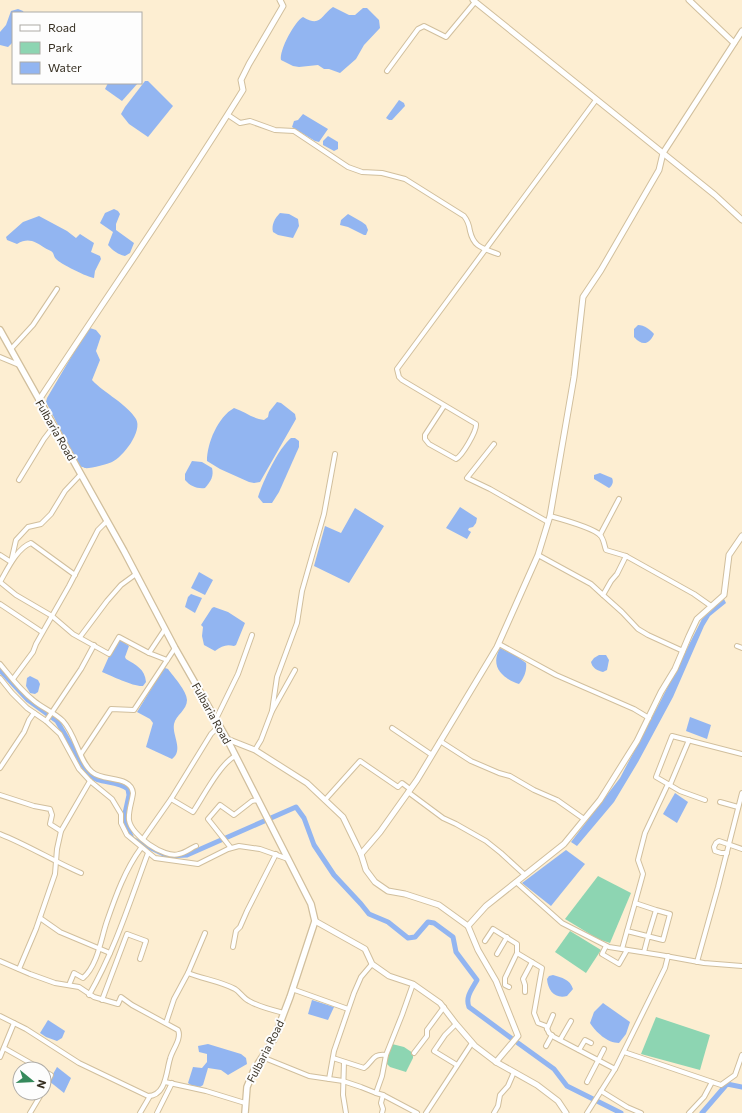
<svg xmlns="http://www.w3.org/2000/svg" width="742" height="1113" viewBox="0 0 742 1113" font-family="Commissioner,sans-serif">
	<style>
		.green { fill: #8dd5b2 }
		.water { fill: #92b5f1 }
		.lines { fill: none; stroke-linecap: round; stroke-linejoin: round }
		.canal { stroke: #92b5f1; stroke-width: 5 }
		.minor-casing { stroke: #d1bf9d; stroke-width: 6 }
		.tertiary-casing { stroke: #d1bf9d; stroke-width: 7 }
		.secondary-casing { stroke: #d1bf9d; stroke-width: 8 }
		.minor { stroke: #fff; stroke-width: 4 }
		.tertiary { stroke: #fff; stroke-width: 5 }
		.secondary { stroke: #fff; stroke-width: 5.5 }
		.labels { text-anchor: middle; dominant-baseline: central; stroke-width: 4; stroke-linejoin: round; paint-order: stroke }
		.street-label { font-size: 11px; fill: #373023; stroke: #fdfdfd }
	</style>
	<rect width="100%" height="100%" fill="#fdeed2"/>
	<g class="green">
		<path d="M598 876 631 893 610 943 598 939 565 919Z"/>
		<path d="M570 931 601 950 586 973 555 952Z"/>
		<path d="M656 1017 710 1035 700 1070 641 1054Z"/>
		<path d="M392 1044 404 1047 413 1053V1058L406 1072 390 1067 387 1064V1058Z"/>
	</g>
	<g class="water">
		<path d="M333 7 349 15H355L363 8H367L379 20 380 28 364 45 356 59 340 73 329 69H324L318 65 299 67 293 66 281 60C279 50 295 21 303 17 321 28 321 15 333 7Z"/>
		<path d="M18 9 23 11 24 13H13V42L8 47 0 45V32L6 25 11 11Z"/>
		<path d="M145 81H148L173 106 148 137 129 124 121 114 125 107Z"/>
		<path d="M108 83H138L122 101 105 89Z"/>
		<path d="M399 100 404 103 405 106 392 120H389L386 118Z"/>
		<path d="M303 114 328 129 319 142 315 141 292 127 294 121 298 120Z"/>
		<path d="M328 136 338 142V149L334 151 323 145V141Z"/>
		<path d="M114 209 118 211 120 214 116 224V230L134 243 130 253 125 256C119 255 112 250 108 245L113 232 100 223 105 213Z"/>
		<path d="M280 213 289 214 298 219 299 226 293 238 278 235 273 232C271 225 275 218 280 213Z"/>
		<path d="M348 214 362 222 366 225 368 230 366 235H364L348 227 340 225 341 220Z"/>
		<path d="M39 216 67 231 76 238 80 234 94 243 91 252 100 256 101 259 95 271 94 278C89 278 59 263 56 259 54 257 54 255 53 253 51 250 48 250 45 248 35 242 29 237 17 244L7 240 6 237 23 222Z"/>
		<path d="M638 325C644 325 651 330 654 334 649 345 642 346 634 337V329Z"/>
		<path d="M90 328 96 330 101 336 96 351 100 360 92 380C104 393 127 404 136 419 143 431 123 457 112 462 108 464 89 469 85 468 85 468 80 466 79 466L46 402 47 398 87 330Z"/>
		<path d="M277 402 281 403 295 414 296 419 260 482 254 483 249 482 220 469 207 461C207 443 218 417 234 408 244 411 253 419 264 420L268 417 269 412Z"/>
		<path d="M291 438H295L299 441V447L279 492 272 503H263L258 497C263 481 278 449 291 438Z"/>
		<path d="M192 461 202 462 212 468C214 476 211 481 205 488 197 489 190 486 185 480V474Z"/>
		<path d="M600 473 612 478C614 482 612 486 609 488L594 479V475Z"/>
		<path d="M460 507 477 518 476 523 473 527 469 528 468 530 471 532 467 539 446 528Z"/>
		<path d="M355 508 384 526 349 583 314 566 325 526 341 533Z"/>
		<path d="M199 572 213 580 205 595 191 588Z"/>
		<path d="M191 594 202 598 195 613 185 607 188 597Z"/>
		<path d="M724 599 726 603 710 616 704 626 673 697 638 762 614 802 577 846 571 842 620 778 659 704 702 619Z"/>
		<path d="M214 607 228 612 245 623 236 645 234 646C226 644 222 646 215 651L204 645 202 636 203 627 201 625 212 608Z"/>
		<path d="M119 639 129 646 125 657 126 659C136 665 145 669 146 682L143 686C134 687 112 676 102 672L110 654Z"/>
		<path d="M500 648 515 655 526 663C527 671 524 678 519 684 501 678 490 666 500 648Z"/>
		<path d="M599 655H606L609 660 607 670 603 672C598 671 592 668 591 662L594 658Z"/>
		<path d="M165 668 168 669C173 676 187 691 187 700 187 710 176 715 174 724 172 736 184 750 172 759L146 747 153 723 150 719 137 712 162 671Z"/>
		<path d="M30 676 38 680 40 684 38 692 35 694 30 693 26 686 27 678Z"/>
		<path d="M690 717 711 725 707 739 686 731Z"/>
		<path d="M675 793 688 802 677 823 663 814Z"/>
		<path d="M566 850 585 864 551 906 522 883Z"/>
		<path d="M553 975C562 978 570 979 573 989L567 996C555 999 548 991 547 979L549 976Z"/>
		<path d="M312 1000 334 1007 328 1020 308 1014Z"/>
		<path d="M603 1003 630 1022 626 1034 619 1043C607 1043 596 1032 590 1023L594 1012Z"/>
		<path d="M48 1020 65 1031 62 1038 57 1041 46 1037 40 1033Z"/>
		<path d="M208 1044 241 1054 246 1058 247 1064 228 1075 221 1070 208 1068 203 1085 200 1087 191 1085 188 1083 193 1067 202 1068 207 1062V1054L199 1052 198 1046Z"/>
		<path d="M57 1067 71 1078 64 1093 49 1081Z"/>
	</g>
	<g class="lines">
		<g class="canal">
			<path d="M0 670 28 700 57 721 88 774C99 785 116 779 128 789L129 795 124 818 132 839 168 856 187 855 296 807 304 818 314 845 334 875 361 904 369 914 388 922 408 938 415 937 428 922 434 923 453 937 456 952 477 980C472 989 465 997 469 1007L511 1038"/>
			<path d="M518 1043 554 1069 567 1086 621 1113"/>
			<path d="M702 1113 727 1084 742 1087"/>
		</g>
		<defs>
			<g id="minor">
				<path d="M387 71 418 29 424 26 446 37 475 2"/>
				<path d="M228 115 240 123 250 121 275 130 294 131 348 167 362 172 382 173 405 179 464 216C468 221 469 224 470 231 474 248 483 248 498 254"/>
				<path d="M11 349 33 325 57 289"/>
				<path d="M0 357 19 365"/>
				<path d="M444 406 425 435V439L429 444 456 459C462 456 477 431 476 424L402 380 399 377 397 369 596 100"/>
				<path d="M494 444 467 478 490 489 548 522"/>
				<path d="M19 480 44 439 54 426"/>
				<path d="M550 516C561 519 593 528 600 535 604 539 604 545 606 550L626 556"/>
				<path d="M600 535 619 499"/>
				<path d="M0 555 11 562 16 540 28 527 41 524 51 514 65 491 81 474"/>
				<path d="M538 555 591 584 603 595 611 581 617 574 626 556 694 594 711 606"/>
				<path d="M0 582 16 595 52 616 73 634 109 654 119 637 149 653"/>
				<path d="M0 582C7 570 17 548 31 543L75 575"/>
				<path d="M603 595 622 612 638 629 648 635 683 651"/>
				<path d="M0 604 42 632"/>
				<path d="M165 629 149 653 167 660"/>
				<path d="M80 637 107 601 121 585 136 574"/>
				<path d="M499 644 556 675 634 709 649 718"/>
				<path d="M737 646 742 648"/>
				<path d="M0 664C10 676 20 690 33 700 42 708 54 712 63 721 76 735 79 761 92 772 103 782 131 775 133 793 132 802 128 811 129 820 131 835 164 859 179 854 185 853 191 848 196 846"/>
				<path d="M0 678 12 693 27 708 46 721 60 734 79 769 90 781"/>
				<path d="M13 679 33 652 36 644 69 586 98 530 107 521"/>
				<path d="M272 711 277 677 297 623 302 591 324 514 335 454"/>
				<path d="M216 719 238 674 252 635"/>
				<path d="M46 721 81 669 94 645"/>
				<path d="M392 728 432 755"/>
				<path d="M440 741 471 761 499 773 510 776 534 790 557 800 584 819"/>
				<path d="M255 750 261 740 272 711 295 670"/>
				<path d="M81 754 111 709 134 710 175 648"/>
				<path d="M0 768 24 732 29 720 34 713"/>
				<path d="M670 785 689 740"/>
				<path d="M408 792 443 818 456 824 486 841 501 853 525 875"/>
				<path d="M0 795 34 806 50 809 52 815 50 824 61 831"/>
				<path d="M171 799 193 812C203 797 220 764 235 756"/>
				<path d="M325 800 360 761 398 787 402 783 410 789"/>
				<path d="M705 800 680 791 656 777 672 736 742 754"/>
				<path d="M720 802 738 807"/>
				<path d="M0 834C28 845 53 861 81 873"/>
				<path d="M143 839 171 799 211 734 219 726"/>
				<path d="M231 848 208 819 220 805 234 815 252 801 258 800"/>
				<path d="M727 853H721L715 851 714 847 716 843 719 841 742 849"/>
				<path d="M516 882 562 923 609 947 660 955 704 963 742 966"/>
				<path d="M635 903 643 874 638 860 645 833 668 784"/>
				<path d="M40 918 60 932 110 953"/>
				<path d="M485 941 493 929 517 944V953L542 968 534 1013 538 1023 546 1026 549 1033 554 1037 615 1069"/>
				<path d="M606 946 602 954 619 964 627 950"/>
				<path d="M233 947 236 931 240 927 247 911 276 854"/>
				<path d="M622 949 627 931"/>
				<path d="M644 952 649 933 656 910 670 914 663 940 627 931 635 903 656 910"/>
				<path d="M497 954 507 937"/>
				<path d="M0 961 30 974 55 983 79 987 94 997 118 1004 121 997 132 1005 178 1030C182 1039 172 1050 170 1059 166 1072 166 1096 148 1096L79 1063 26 1029 0 1016"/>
				<path d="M697 962 718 887 742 793"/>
				<path d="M19 969 36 929 55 874 57 849 61 831 90 781 112 799 121 814V823L127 835 155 858 198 864 228 849 239 846 260 849 288 859"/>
				<path d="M188 973C203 979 220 981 235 989 240 992 243 998 249 1001 259 1007 272 1010 284 1013"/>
				<path d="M413 984 402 1015 386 1055 382 1076 376 1093 383 1095 417 1113"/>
				<path d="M69 985 74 973 83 978C98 965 101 938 107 921 116 895 125 870 141 848"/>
				<path d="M509 987 505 985V978L517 953"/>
				<path d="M292 989 348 1009"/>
				<path d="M525 992V985L523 979 532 962"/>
				<path d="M89 995C115 950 130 901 148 853"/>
				<path d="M102 1000 127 934 146 941 140 959"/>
				<path d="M166 1023 174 999 188 973 205 933"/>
				<path d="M456 1024 445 1035 434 1051 457 1065"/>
				<path d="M547 1029 553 1015"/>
				<path d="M560 1040 571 1021"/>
				<path d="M546 1046 552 1035"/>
				<path d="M4 1048 41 1069"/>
				<path d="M579 1050 585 1040 591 1043"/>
				<path d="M624 1052 721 1085 735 1075 742 1055"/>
				<path d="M414 1053 427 1036V1030L444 1007"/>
				<path d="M0 1057 14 1023"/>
				<path d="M262 1057 309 1076 343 1081 361 1087 376 1093"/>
				<path d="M333 1058 364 1068C373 1062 372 1053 386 1055"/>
				<path d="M344 1062 343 1095 346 1113"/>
				<path d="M44 1071 51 1075 44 1089"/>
				<path d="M329 1079 334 1051 354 993 361 977 372 964"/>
				<path d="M165 1082 206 1091 245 1103"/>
				<path d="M587 1082 604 1049"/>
				<path d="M601 1091 627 1107 641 1113"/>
				<path d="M30 1113 42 1093"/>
				<path d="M140 1113 150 1096"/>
				<path d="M157 1113 172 1083"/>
				<path d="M382 1113 383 1109 381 1103 383 1095"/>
				<path d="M426 1113 472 1043"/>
				<path d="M494 1113 498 1106 500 1095 508 1086 514 1072"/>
				<path d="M587 1113 615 1069 665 968 668 956"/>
				<path d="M689 1113 704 1097 712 1082"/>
			</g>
			<g id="tertiary">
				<path d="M473 0 715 195 742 220"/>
				<path d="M689 0 734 43"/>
				<path d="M39 400C107 296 178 195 243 90L241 80 249 64 283 6 280 0"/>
				<path d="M227 739 255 750 307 783 343 817 361 854 366 870 375 882 388 891 405 894 439 905 468 926"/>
				<path d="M361 854 380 832 417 780 497 647 538 555 550 516 574 377 583 297 601 270 659 170 663 153 742 31"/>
				<path d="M315 921 365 949 372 964 389 976 413 984 440 1003 456 1024 475 1046 496 1062 537 1085 558 1101 566 1113"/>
				<path d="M496 1062 518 1036 496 981 478 950 468 926 486 906 564 844 600 800 637 741 661 692 675 669 689 636 697 619 724 595 729 555 742 536"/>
			</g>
			<path id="secondary" d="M0 330 124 551 175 648 227 739 311 904 315 921 290 997 274 1039 254 1070 247 1087 245 1113"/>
		</defs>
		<use href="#minor" class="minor-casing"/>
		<use href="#tertiary" class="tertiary-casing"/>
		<use href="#secondary" class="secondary-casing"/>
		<use href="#minor" class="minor"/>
		<use href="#tertiary" class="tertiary"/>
		<use href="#secondary" class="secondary"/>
	</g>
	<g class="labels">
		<g class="street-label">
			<text transform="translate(56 430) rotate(60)">Fulbaria Road</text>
			<text transform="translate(212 713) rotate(61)">Fulbaria Road</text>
			<text transform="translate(265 1051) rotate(-63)">Fulbaria Road</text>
		</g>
	</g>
	<rect x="12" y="12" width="130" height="72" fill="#fdfdfd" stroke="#aeaba6"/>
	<rect x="20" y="25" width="20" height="6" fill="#ffffff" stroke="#aeaba6"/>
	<text x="48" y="32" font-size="12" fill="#373023">Road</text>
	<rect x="20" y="42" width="20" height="12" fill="#8dd5b2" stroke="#aeaba6"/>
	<text x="48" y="52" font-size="12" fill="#373023">Park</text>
	<rect x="20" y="62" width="20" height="12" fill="#92b5f1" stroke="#aeaba6"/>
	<text x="48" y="72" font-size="12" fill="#373023">Water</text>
	<g transform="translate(32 1081) rotate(108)"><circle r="19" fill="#fdfdfd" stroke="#aeaba6"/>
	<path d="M0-3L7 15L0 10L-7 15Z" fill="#35895b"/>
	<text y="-6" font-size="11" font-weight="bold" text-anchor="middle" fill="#373023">N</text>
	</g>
</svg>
